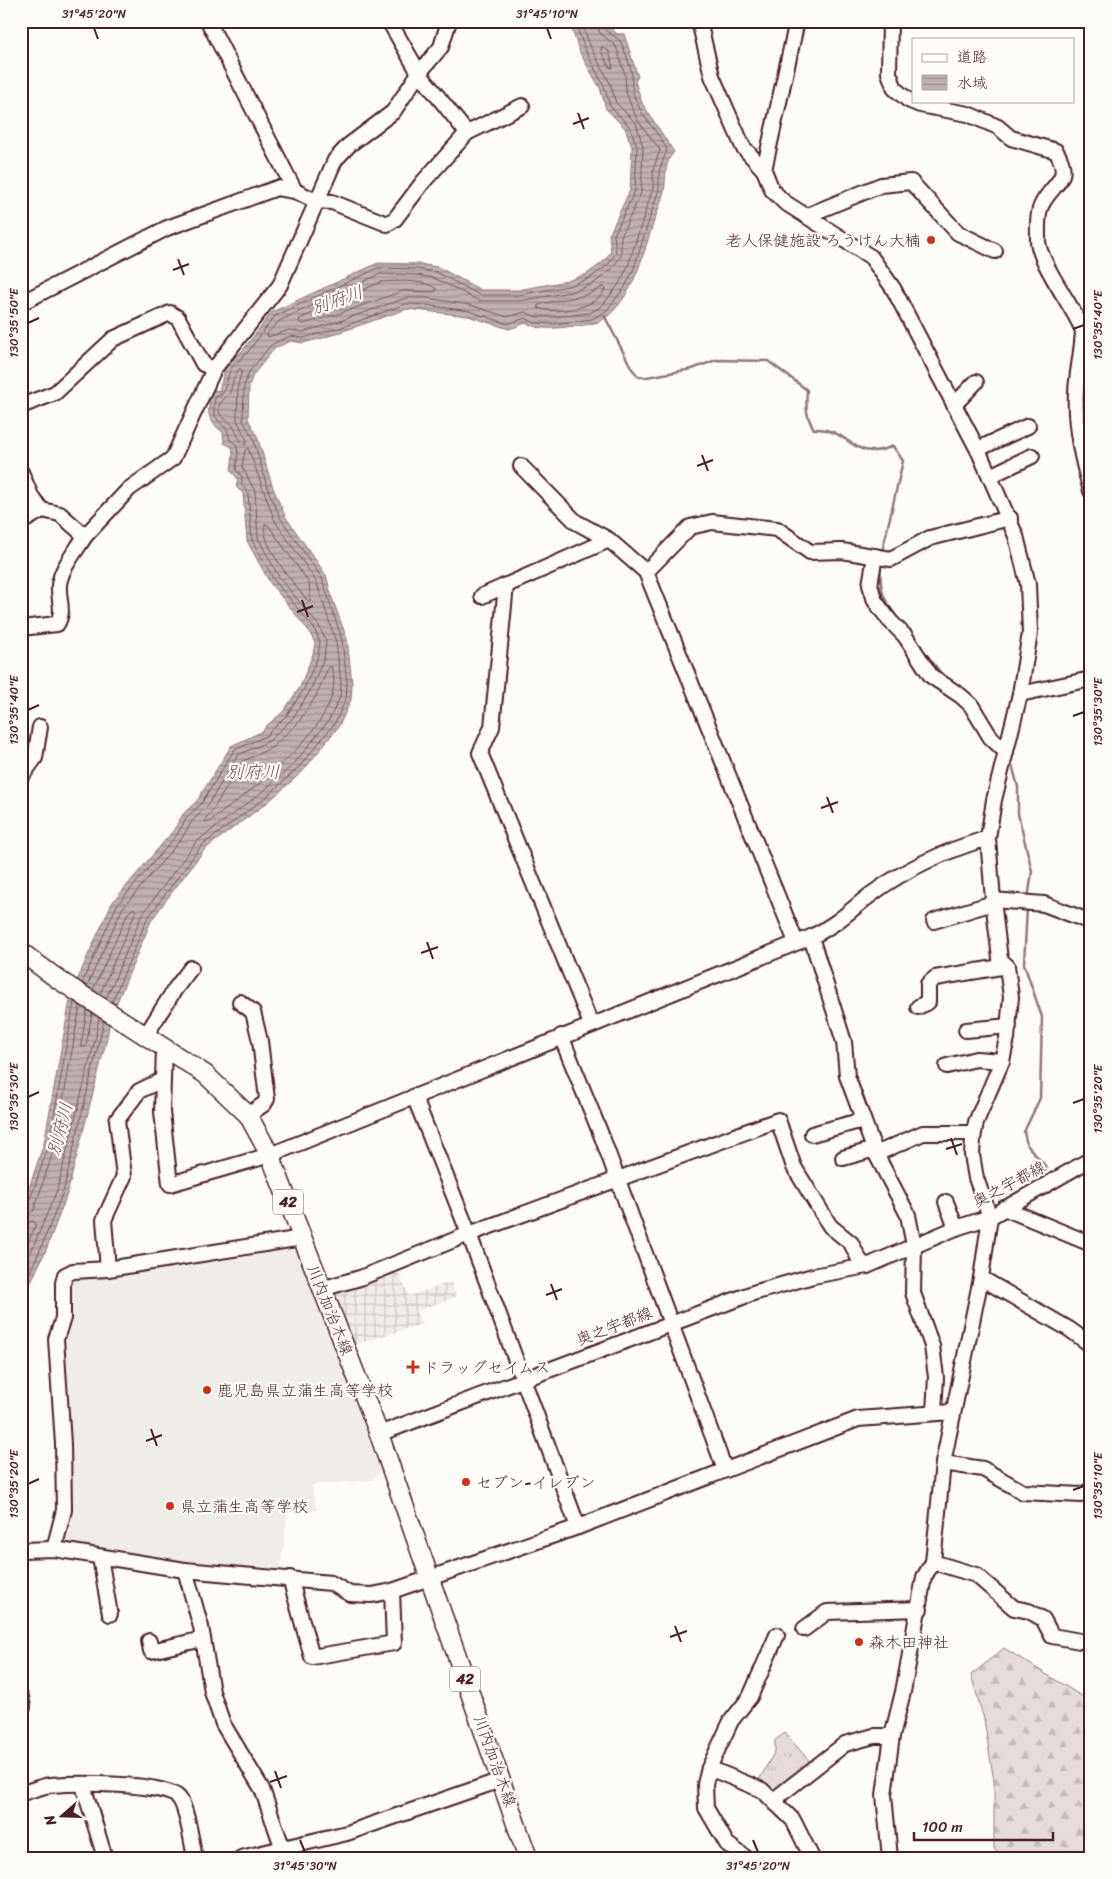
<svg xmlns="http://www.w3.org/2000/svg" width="1112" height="1879" viewBox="0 0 1112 1879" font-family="Sriracha,'Klee One',sans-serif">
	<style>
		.built { fill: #f0ece8 }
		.industrial { fill: url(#industrial-grid) }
		.grass { fill: url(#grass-tufts); stroke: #967e82 }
		.forest { fill: url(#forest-firs); stroke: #967e82 }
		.water { fill: url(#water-rules); stroke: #91777b }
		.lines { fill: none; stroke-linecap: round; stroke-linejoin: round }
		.shore { stroke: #795961; stroke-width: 1 }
		.stream { stroke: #91777b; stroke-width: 2.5 }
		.minor-casing { stroke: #4a1f2b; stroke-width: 18 }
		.major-casing { stroke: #4a1f2b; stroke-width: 21 }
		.minor { stroke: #fdfcf7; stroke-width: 14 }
		.major { stroke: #fdfcf7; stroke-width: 18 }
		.ticks { fill: none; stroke: #4a1f2b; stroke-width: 2 }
		.poi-dot { fill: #c8321e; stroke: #fdfcf7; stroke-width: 2 }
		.labels { text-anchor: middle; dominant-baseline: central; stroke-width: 4.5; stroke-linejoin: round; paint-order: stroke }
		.shield { fill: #fdfcf7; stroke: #806168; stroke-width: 1 }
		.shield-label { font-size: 15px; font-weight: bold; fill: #4a1f2b }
		.poi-label { font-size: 16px; fill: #4a1f2b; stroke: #fdfcf7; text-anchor: start }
		.street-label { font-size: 16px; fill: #4a1f2b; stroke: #fdfcf7 }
		.water-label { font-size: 18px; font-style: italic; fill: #73525a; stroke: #fdfcf7 }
		.neatline { fill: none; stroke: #4a1f2b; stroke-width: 2 }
		.ticks-label { font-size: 12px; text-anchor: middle; fill: #4a1f2b }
	</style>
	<defs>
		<pattern id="industrial-grid" width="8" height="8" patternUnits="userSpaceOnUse" patternTransform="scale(1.25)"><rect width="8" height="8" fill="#f0ece8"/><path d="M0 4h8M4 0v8" fill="none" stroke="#cfcac7"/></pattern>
		<pattern id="grass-tufts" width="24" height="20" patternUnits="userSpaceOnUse" patternTransform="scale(1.25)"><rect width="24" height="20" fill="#e3dcda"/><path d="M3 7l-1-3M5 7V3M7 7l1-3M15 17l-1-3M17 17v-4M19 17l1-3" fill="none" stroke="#c4bcbb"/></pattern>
		<pattern id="forest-firs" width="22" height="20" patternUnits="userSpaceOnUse" patternTransform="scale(1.25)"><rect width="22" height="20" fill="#e3dcda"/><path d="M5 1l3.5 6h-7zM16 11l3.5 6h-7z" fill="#c4bcbb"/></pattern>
		<pattern id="water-rules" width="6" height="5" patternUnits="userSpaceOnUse" patternTransform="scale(1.25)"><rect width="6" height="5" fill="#c0b1b1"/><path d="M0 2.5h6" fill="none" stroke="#9e8f90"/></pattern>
	</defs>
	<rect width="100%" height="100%" fill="#fdfcf7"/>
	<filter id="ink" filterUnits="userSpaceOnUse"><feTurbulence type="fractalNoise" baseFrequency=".02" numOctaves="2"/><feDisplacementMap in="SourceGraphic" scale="10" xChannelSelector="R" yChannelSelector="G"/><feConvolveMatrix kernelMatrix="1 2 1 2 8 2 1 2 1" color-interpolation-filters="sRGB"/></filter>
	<g filter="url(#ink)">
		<path class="built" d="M294 1244 381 1471 372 1480 311 1485 317 1510 288 1511 280 1572 244 1570 60 1545V1339L68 1287 74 1276Z"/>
		<path class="industrial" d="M396 1267 409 1296 451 1282 456 1297 416 1311 422 1324 354 1345 330 1289Z"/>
		<path class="grass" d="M785 1733 811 1763 772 1794 759 1780 775 1751V1740Z"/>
		<path class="forest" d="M1004 1648 1091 1702V1858H1003L994 1849V1782L984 1719 971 1675Z"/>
		<path class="water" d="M569 21H605L617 34H624L638 77 635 81 642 103 674 152C663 164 667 176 664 191 661 203 656 215 652 227 642 258 634 293 609 315 600 324 586 325 574 326 558 328 540 331 526 323L509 329 468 316 407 309 323 338 303 343 291 341 275 348 253 375 249 386 248 419 257 436 273 488 285 516 326 575 332 598 347 639 352 683 351 700 339 726 302 772 268 802 205 849 166 900 151 921 110 1019 107 1038 67 1194 46 1250 21 1303V1212L44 1143 71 995 88 955 112 903 173 831 183 814 197 801 231 746 263 731 266 726 283 712 300 687 313 654 315 643 309 631 270 583 247 541 243 493 236 487 238 479 231 471 233 453 232 447 224 443 223 432C204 419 208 409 212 389L219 391 226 365 243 350 272 312 378 263 418 264 438 267 481 290H518L567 281 587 274 603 262 611 252 609 235 630 190 632 147 625 128 606 109 600 88 580 53Z"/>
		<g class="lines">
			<g class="shore">
				<path d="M581 21 591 48 610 83 616 103 636 123 643 147 641 193 621 236V256L611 270 593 284 571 292 519 301H479L434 278 417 275 380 274 279 321 267 334 268 337 289 330 303 332 337 322 406 298H427L470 305 507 317 525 312 537 317H554L590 313 602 306 619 284 628 266 653 188V170L660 150 638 121 632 108 626 92 625 75 616 46 600 33 595 21"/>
				<path d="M602 47 609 51 613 68 609 67 601 51Z"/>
				<path d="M381 282C394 281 429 279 437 290L434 292 403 291 335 315 303 324 299 322 300 319Z"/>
				<path d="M602 287 605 288C601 308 553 315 538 308V305C560 298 583 300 602 287Z"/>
				<path d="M240 369 242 371 238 385 237 420 247 441 245 445C238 439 237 433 233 426 228 419 215 416 220 404 223 399 229 397 231 389 233 382 234 372 240 369Z"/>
				<path d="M265 524 268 525 309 583 311 601H308C296 587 259 543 265 524Z"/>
				<path d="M331 667C353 720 245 795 209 822H206L205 819 212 811 243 761 273 747 298 723 316 696 328 668Z"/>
				<path d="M82 983 117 905 177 835 187 817 201 804 234 750 266 736 287 715 304 689 318 656 320 642 314 628 274 580 252 540 248 493 242 484V477L236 469 238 453 236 444 230 440 227 429C215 419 212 414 215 398L223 393 231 368 247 353 275 316 378 268 418 269 436 272 480 295H518L569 286 590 278 607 266 616 253 614 235 635 191 637 146 629 126 610 106 604 86 585 50 575 21"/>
				<path d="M87 986 122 909 182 838 192 821 206 808 238 755 269 741 292 719 310 691 324 658 326 641 319 626 279 577 258 538 255 491 242 467 245 450 248 448 275 521 316 581 336 642 341 683 340 697 329 720 294 764 261 793 196 842 142 915 106 999"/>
				<path d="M93 990 128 913 134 908 136 911 100 994"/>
				<path d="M112 1002 147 919 201 846 265 798 298 768 335 723 346 699 347 683 342 640 322 578 281 519 268 490 253 438 243 421 244 386 249 372 271 345 283 339 291 336 303 338 339 328 406 304 426 305 469 311 508 324 525 318 535 323 554 324 592 319 606 311 625 287 634 268 659 189V172L667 150C660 134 646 122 638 105 633 95 631 87 632 76 632 70 624 48 621 43 617 34 602 34 601 21"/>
				<path d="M87 1010 81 1045 83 1048 86 1046 92 1013"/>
				<path d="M21 1210 28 1206 49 1144 74 1002"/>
				<path d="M21 1217 29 1215 34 1210 55 1146 80 1006"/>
				<path d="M21 1224 33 1221 36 1224 21 1259"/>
				<path d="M21 1276 57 1190 96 1036 99 1017"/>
				<path d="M21 1291 41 1248 63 1192 104 1021"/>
			</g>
			<g class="stream">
				<path d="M604 315 632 369 639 377H647L692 369 716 360 768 361 807 390C806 406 805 415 814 429 850 427 852 464 893 446L903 461 882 552"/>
				<path d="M881 563C879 588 882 599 898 619"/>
				<path d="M913 637 943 676"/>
				<path d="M966 691C984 703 987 727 1004 738"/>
				<path d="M1011 761 1018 787V814L1032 871 1028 899"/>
				<path d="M1027 907 1024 964 1042 1017 1040 1098 1024 1132 1027 1145 1047 1168"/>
			</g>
			<defs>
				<g id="minor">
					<path d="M208 21 295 191"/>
					<path d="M699 21 712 76 743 147 764 170 772 190 784 202 871 257 893 288 979 452 1016 536 1028 584 1030 633 1020 694 994 800 988 838 993 900 1000 959 1007 966 1011 997 1007 1038 1002 1061 976 1122 973 1139 972 1155 976 1178 990 1217 981 1278 943 1463 933 1562 924 1577 903 1692 892 1736 884 1795 890 1858"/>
					<path d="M890 21 889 73 895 89 908 100 920 105 968 114 998 127 1011 138 1056 151C1073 180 1054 181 1042 204 1037 213 1038 228 1038 238 1036 259 1075 309 1083 331 1082 352 1077 372 1076 392 1074 425 1082 459 1091 491"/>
					<path d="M467 133 522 106"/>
					<path d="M764 170 797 21"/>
					<path d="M806 216 881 185 911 182 958 233 995 251"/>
					<path d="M21 303 167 228 277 188 295 191 316 201 332 202 387 224 395 219 423 182 467 133 419 73 389 21"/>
					<path d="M954 405 976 382"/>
					<path d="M21 406 55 393 113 339 170 313 178 318 203 364 214 369"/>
					<path d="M978 449 1028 426"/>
					<path d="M521 466 576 522 609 540 646 572 796 942"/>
					<path d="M21 472 31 496 42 510 60 514 85 536 129 489 173 458 214 369 280 285 335 160 349 145 393 112 419 73 441 47 449 21"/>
					<path d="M990 476 1032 456"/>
					<path d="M21 520 27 519 42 510"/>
					<path d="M875 556 870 585 875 601 890 621 905 636 931 676 961 696 971 705 991 738 1006 752"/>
					<path d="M646 572 690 527 712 522 777 529 810 552 842 551 891 559 930 538 1010 518"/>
					<path d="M506 585 492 727 480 753 591 1024"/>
					<path d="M482 596 609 540"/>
					<path d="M21 628 57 624C65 611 58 600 59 585 61 568 76 551 85 536"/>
					<path d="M1020 694 1091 679"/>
					<path d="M21 777 35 758 40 727"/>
					<path d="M993 900 1044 904 1091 922"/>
					<path d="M934 921 993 903"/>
					<path d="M811 937 844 1042 847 1076 876 1154 908 1215 914 1246 913 1293 932 1346 936 1377 934 1412"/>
					<path d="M240 1002 253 1012 260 1041 267 1099 264 1104 248 1115"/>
					<path d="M918 1007 928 1002V984L935 978 1007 966"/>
					<path d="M966 1030 1009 1026"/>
					<path d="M146 1035 175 989 191 968"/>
					<path d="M561 1036 602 1137 725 1470"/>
					<path d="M164 1047 162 1112 170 1184 270 1155 811 937C838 924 850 910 873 893 907 868 948 850 988 838"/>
					<path d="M947 1066 976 1059 1002 1061"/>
					<path d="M414 1096 469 1234 578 1527"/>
					<path d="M812 1134 863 1120"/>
					<path d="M876 1154 923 1133H973"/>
					<path d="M843 1158 875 1149"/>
					<path d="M946 1202 956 1228"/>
					<path d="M1004 1208 1091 1244"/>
					<path d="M108 1269 104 1220 124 1176 117 1120 139 1091 162 1080"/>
					<path d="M981 1278 1069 1329 1091 1345"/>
					<path d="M321 1289 360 1278 469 1234 778 1120 794 1167 830 1226 851 1243 860 1261 867 1266"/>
					<path d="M379 1434 753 1293 813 1276 867 1266 956 1228 990 1217 1091 1159"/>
					<path d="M943 1463 983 1469 1023 1492 1081 1495 1091 1490"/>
					<path d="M54 1549 64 1510 63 1444 56 1339 63 1318V1283L65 1275 73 1271 108 1269 302 1238"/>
					<path d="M21 1550 54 1549 185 1570 331 1583 350 1594 372 1595 392 1591 578 1527 858 1419 952 1412"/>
					<path d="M100 1557 110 1614"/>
					<path d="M933 1562 976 1575 1014 1608 1029 1611 1043 1619 1052 1636 1080 1641"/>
					<path d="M185 1570 201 1627 212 1692 223 1724 262 1789 283 1849"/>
					<path d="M290 1578 312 1657 394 1643 392 1591"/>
					<path d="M804 1629 827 1612 920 1609"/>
					<path d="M149 1641 151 1651 203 1639"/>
					<path d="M21 1697 23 1707 21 1708"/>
					<path d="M709 1768 762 1790 793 1820 812 1858"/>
					<path d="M83 1785 105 1858"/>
					<path d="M21 1793C31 1791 41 1786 51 1785 73 1783 165 1782 179 1798 187 1808 192 1844 195 1858"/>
					<path d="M776 1804 780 1795 845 1744 874 1736H892"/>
					<path d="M241 1858 347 1833 501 1780"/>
					<path d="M746 1858 727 1844 706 1808 705 1784 709 1768 731 1721 750 1697 777 1635"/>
				</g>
				<path id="major" d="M21 952 59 980 205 1074 248 1115 270 1155 379 1434 528 1858"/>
			</defs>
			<use href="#minor" class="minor-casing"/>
			<use href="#major" class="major-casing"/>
			<use href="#minor" class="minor"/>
			<use href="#major" class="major"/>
		</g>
	</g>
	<path class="ticks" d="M94 28 98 39M547 28 551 39M578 113 584 129M573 124 589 118M178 259 184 275M173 270 189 264M28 323 39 318M1073 329 1084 325M702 455 708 471M697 466 713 460M302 600 308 617M297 612 313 606M28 710 39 705M1073 716 1084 712M827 797 833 813M821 808 838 802M427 942 433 959M421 953 438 947M28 1097 39 1092M1073 1103 1084 1099M951 1138 957 1155M946 1149 962 1144M551 1284 557 1300M546 1295 562 1289M151 1429 157 1446M146 1441 162 1435M28 1484 39 1479M1073 1490 1084 1486M675 1626 681 1642M670 1637 687 1631M275 1771 281 1788M270 1782 287 1776M300 1840 305 1852M753 1840 758 1852"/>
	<g class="poi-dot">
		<circle cx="931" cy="240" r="5"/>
		<path d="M410.5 1359.5h5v5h5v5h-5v5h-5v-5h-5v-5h5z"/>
		<circle cx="207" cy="1390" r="5"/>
		<circle cx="466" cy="1482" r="5"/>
		<circle cx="170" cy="1506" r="5"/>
		<circle cx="859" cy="1642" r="5"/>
	</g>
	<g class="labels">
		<g class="shield">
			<rect x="273" y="1189.5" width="30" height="25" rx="4"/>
			<rect x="450" y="1666.5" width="30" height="25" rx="4"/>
		</g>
		<g class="shield-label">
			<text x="288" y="1202">42</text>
			<text x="465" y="1679">42</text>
		</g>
		<g class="poi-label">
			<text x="921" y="240" text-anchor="end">老人保健施設 ろうけん大楠</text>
			<text x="423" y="1367">ドラッグセイムス</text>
			<text x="217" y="1390">鹿児島県立蒲生高等学校</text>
			<text x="476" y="1482">セブン-イレブン</text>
			<text x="180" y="1506">県立蒲生高等学校</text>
			<text x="869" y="1642">森木田神社</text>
		</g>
		<g class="street-label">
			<text transform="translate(1009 1184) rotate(-28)">奥之宇都線</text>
			<text transform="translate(330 1310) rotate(68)">川内加治木線</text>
			<text transform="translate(614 1326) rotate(-21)">奥之宇都線</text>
			<text transform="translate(495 1761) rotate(70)">川内加治木線</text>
		</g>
		<g class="water-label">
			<text transform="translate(337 300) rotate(-19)">別府川</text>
			<text x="253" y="772">別府川</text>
			<text transform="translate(60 1129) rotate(-75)">別府川</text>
		</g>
	</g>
	<rect width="1112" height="1879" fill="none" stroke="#fdfcf7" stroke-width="55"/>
	<rect x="912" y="38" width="162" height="65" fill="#fdfcf7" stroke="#b5a4a5"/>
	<rect x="922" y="54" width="25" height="8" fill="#fdfcf7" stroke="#b5a4a5"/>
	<text x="957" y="62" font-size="15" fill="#4a1f2b">道路</text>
	<rect x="922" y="75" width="25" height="15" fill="url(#water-rules)" stroke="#b5a4a5"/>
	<text x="957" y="88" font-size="15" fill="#4a1f2b">水域</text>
	<g transform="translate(62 1816) rotate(250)" stroke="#fdfcf7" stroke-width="4" paint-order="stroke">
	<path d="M0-4L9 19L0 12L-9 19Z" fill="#4a1f2b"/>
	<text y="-8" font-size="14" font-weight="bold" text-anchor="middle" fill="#4a1f2b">N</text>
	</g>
	<path d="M914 1832v8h139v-8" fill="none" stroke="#4a1f2b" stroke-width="2.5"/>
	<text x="922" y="1832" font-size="15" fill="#4a1f2b" stroke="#fdfcf7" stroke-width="4" paint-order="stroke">100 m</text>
	<rect x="28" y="28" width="1056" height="1824" class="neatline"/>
	<g class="ticks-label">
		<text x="94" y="18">31°45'20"N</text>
		<text x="547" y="18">31°45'10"N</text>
		<text transform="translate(14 323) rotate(-90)" y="4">130°35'50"E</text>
		<text transform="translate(1098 325) rotate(-90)" y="4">130°35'40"E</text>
		<text transform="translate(14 710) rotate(-90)" y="4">130°35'40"E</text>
		<text transform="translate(1098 712) rotate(-90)" y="4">130°35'30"E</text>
		<text transform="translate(14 1097) rotate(-90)" y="4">130°35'30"E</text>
		<text transform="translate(1098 1099) rotate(-90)" y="4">130°35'20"E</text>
		<text transform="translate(14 1484) rotate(-90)" y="4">130°35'20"E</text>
		<text transform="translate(1098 1486) rotate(-90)" y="4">130°35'10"E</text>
		<text x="305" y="1870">31°45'30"N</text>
		<text x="758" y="1870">31°45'20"N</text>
	</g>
</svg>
